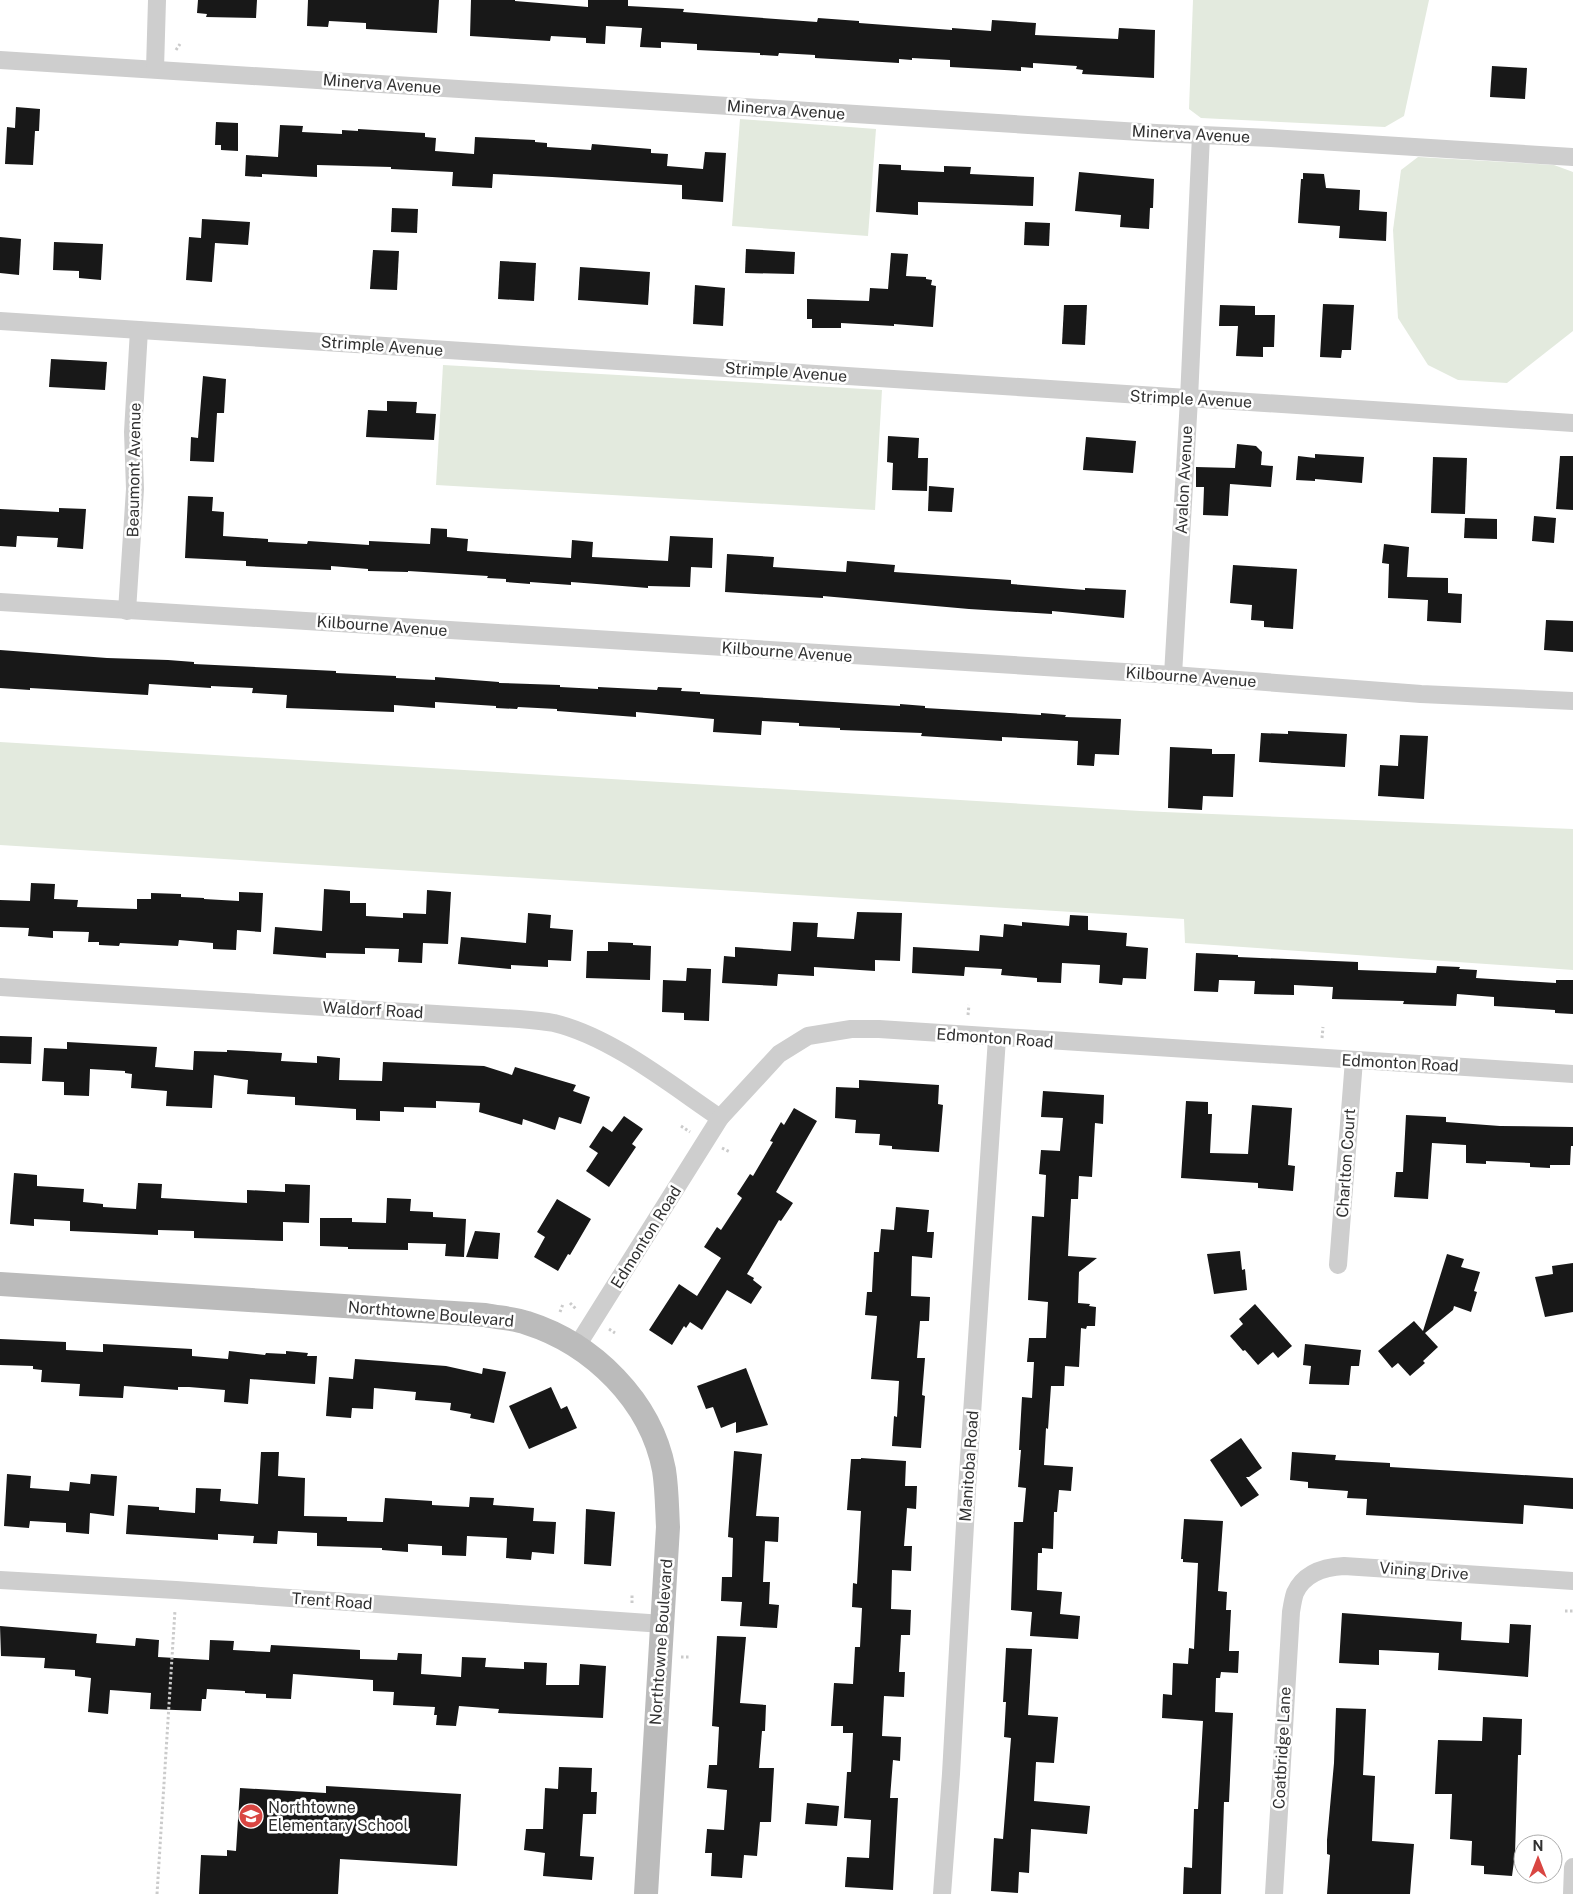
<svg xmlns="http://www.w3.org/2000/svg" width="1573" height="1894" viewBox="0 0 1573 1894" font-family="'Public Sans',sans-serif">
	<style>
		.green { fill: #e3eade }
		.building { fill: #181818 }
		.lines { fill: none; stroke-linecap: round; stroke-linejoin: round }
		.path { stroke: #cbcbcb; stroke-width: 3; stroke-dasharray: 2.5 2.5; stroke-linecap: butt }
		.street { stroke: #cecece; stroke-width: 18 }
		.secondary { stroke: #bbb; stroke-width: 24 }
		.labels { text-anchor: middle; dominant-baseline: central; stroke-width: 5; stroke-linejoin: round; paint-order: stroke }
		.street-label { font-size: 16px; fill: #313131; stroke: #fff }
		.poi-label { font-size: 16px; fill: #313131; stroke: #fff; text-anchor: start }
	</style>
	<rect width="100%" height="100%" fill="#fff"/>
	<g class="green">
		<path d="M1193 0H1429L1404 116 1385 127 1201 118 1189 109Z"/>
		<path d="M740 119 876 129 868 236 732 226Z"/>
		<path d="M1418 157 1554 165 1573 172V331L1507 383 1458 380 1428 365 1398 318 1393 230 1401 170Z"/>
		<path d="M443 365 882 390 875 510 436 485Z"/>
		<path d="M0 742 1140 811 1573 829V970L1185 943 1184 919 0 845Z"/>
	</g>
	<g class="building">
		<path d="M198 0H257L256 18 206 17 207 14 197 13Z"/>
		<path d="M308 0H439L437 33 366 29V23L329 21 328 27 307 26Z"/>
		<path d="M471 0H515V1L588 7V0H628V6L684 9 683 12 817 22 818 18 859 21V23L952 30V28L991 31 992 20 1036 23 1035 35 1118 39 1119 28 1155 30 1154 78 1082 74 1083 70 1076 69 1077 66 1033 63V68L1021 67V71L950 67V60L912 58V60L899 59V63L815 58V55L779 53 778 56 760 55V53L697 50V44L661 42V48L640 47 642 28 606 26 605 44 586 43V38L551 36 550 41 470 36Z"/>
		<path d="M1492 66 1527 68 1525 99 1490 97Z"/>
		<path d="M16 107 40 109 39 131H35L33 165 5 164 7 127 15 128Z"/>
		<path d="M216 122 238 123V151L221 150V145H215Z"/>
		<path d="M280 125 303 126 302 132 342 134V130L358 131V129L425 133V137L436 138 435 151 474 154 475 137 535 140V142L547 143V147L591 150 592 144 651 149V153L668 154 667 166 703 169 705 152 726 153 723 202 682 199V185L552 177 493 174 492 188 452 186 453 172 391 169V167L317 165V177L262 174V177L245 176 246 155 278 157Z"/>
		<path d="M879 164 901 165V170L944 172V166L971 167 970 174 1034 177 1033 206 918 202V215L876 212Z"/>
		<path d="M1079 172 1154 179 1153 208H1150L1149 229 1120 227 1121 215 1075 211Z"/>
		<path d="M1303 173 1324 174 1326 188 1360 190 1359 210 1387 212 1386 241 1339 238 1340 226 1298 223 1301 179H1303Z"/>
		<path d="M392 208 418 209 417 233 391 232Z"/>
		<path d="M202 219 250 222 248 245 215 243 212 282 186 280 189 237 201 238Z"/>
		<path d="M1025 222 1050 223 1049 246 1024 245Z"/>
		<path d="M0 237 21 239 19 275 0 273Z"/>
		<path d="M54 242 103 244 101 280 79 278V271L53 270Z"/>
		<path d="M746 249 795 252 794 274 745 273Z"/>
		<path d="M373 250 399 251 397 290 370 289Z"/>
		<path d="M891 253 908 254 906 276 926 277V279L932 280 931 285 936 286 933 327 894 324V326L841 323V328H812V319H807V299L869 301 870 288 888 289Z"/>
		<path d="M500 261 536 263 534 301 498 299Z"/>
		<path d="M580 267 650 272 648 305 578 300Z"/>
		<path d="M695 285 725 288 723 326 693 324Z"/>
		<path d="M1323 304 1354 305 1351 350H1342L1341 358 1320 357Z"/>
		<path d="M1064 305H1087L1085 345 1062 344Z"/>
		<path d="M1220 305 1255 306V315H1275L1274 347H1263V357L1236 356 1238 326H1219Z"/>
		<path d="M51 359 107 362 105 390 49 387Z"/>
		<path d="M203 376 226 379 224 413H217L214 462 190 461 191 437 198 438Z"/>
		<path d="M387 401 417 402 416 413 436 414 434 440 366 437 368 410 387 411Z"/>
		<path d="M888 436 919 438 918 458H928L927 491 892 490 893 463 887 462Z"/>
		<path d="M1086 437 1136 441 1133 473 1083 470Z"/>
		<path d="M1237 444 1256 446 1262 452 1261 465 1273 466 1271 487 1230 484 1228 516 1203 515 1204 487H1196V467L1235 468Z"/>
		<path d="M1315 454 1364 457 1362 483 1315 479V481L1296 480 1298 456 1315 458Z"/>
		<path d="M1560 456H1573V510L1556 509Z"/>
		<path d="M1433 457 1467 458 1465 514 1431 513Z"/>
		<path d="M929 486 954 488 952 512 928 511Z"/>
		<path d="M188 496 213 497 212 511 224 512 223 536 268 539V542L307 544 308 541 369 545V541L430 544 431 528 447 529V537L468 539 467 551 571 558 572 540 593 542 592 557 668 561 670 536 713 538 712 568 691 567 690 587 648 586V588L571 582V585L530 582V584L506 582V579L487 578 488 576 408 571V572L368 571V569L331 566V570L246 566V561L185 558Z"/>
		<path d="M59 508 86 509 83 549 57 547 58 538 17 536 16 547 0 546V509L59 512Z"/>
		<path d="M1534 516 1556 518 1554 543 1532 541Z"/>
		<path d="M1465 518 1497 519V539L1464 538Z"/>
		<path d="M1384 544 1409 547 1407 577 1448 578V593L1462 594 1461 623 1427 621 1428 600 1388 598 1389 564 1382 563Z"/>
		<path d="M727 554 774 557 773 567 846 572 847 561 895 565 894 572 1011 580V584L1085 590V588L1126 590 1124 618 1052 611V614L969 609 823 596V598L725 592Z"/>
		<path d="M1233 565 1297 569 1293 629 1264 627V621L1251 620 1252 605 1230 603Z"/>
		<path d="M1546 620 1573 621V652L1544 650Z"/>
		<path d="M0 650 107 658 168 660 194 662V664L336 671V673L396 676V678L435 680V677L499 682V683L560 685V687L598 689V687L657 690 658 687 682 688 681 691 700 692V694L900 706V704L925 706V708L1041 715V713L1066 715 1065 717 1121 719 1119 755 1095 754 1094 766 1077 765 1078 741 1002 737V741L921 736 922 733 840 730V728L799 726V723L762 721 761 735 713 732 714 719 636 712V717L557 711V709L518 707 517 709 496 708V706L435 702V708L394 705V712L286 708 287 695 252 693 253 688 211 686V688L149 684 148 695 30 688V690L0 688Z"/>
		<path d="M1288 731 1347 734 1345 767 1259 762 1261 733 1288 734Z"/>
		<path d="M1400 735 1428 736 1424 799 1378 796 1380 765 1398 766Z"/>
		<path d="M1170 747 1212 749V754H1235L1233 797 1203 796 1202 810 1168 808Z"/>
		<path d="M31 883 55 884 54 899 78 900 77 907 137 909V899H151V893L181 894V897L204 898V899L239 901V892L263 893 261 932 237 930 236 950 213 949V943L179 940 178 946 120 943 119 946 99 945V942H88L89 932 53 931V938L28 936 29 928 0 927V900L30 901Z"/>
		<path d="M324 889 350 891V903H366V916L403 918V913L426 914 427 890 451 892 448 944 423 943 422 963 398 962 399 949 365 948V954L326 953V958L273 954 275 927 322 931Z"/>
		<path d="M857 912 902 913 900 961 875 960V971L814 967V976L778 974 777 986 722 983 724 956 735 957V947L791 951 793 922 818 923 817 937 854 939Z"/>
		<path d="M528 913 551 915 550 928 573 930 571 961 548 960V967L511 965V969L458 964 461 937 526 943Z"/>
		<path d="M1070 915 1088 916V930L1127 933 1126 946 1148 948 1146 979 1123 978 1122 985 1099 983 1100 965 1062 963 1061 983 1037 982V978L1001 975 1002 969 965 967 964 976 912 973 913 947 979 951 980 935 1003 937 1004 924 1022 926V922L1069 926Z"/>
		<path d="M608 942 633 943V945L651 946 650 980 586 978 587 951H608Z"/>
		<path d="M1196 953 1238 955V957L1358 962V970L1436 973 1437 966 1460 967 1459 969 1477 970 1476 978 1556 983V980H1573V1014L1555 1013V1010L1494 1006V997L1457 994 1456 1006 1403 1004 1404 1001 1332 999 1333 987 1294 985V995L1254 994 1255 981 1219 980 1218 992 1194 991Z"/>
		<path d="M687 968 711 969 709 1021 684 1020V1013L662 1012 663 980 686 981Z"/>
		<path d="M0 1036 32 1037 31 1064 0 1063Z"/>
		<path d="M67 1042 157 1047 155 1067 193 1070 194 1051 227 1052V1050L282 1053 281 1061 317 1063V1056L340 1058 339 1080 382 1081 383 1062 484 1066 512 1075 515 1067 576 1085 573 1091 590 1097 581 1124 559 1117 555 1130 523 1119 522 1125 479 1112 480 1103 436 1101V1108L404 1107V1112L380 1111V1121L356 1120V1109L295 1105V1097L247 1094 248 1080 214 1075 212 1108 166 1106 167 1091 131 1088 132 1074 125 1073V1071L90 1069 89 1096 64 1095V1082L42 1081 44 1048 67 1049Z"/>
		<path d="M859 1080 939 1085 938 1104 943 1105 939 1152 892 1149V1146L879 1145 880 1134 855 1133 856 1120 835 1118 836 1087 859 1088Z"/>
		<path d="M1043 1091 1104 1095 1103 1124 1095 1123 1092 1177 1079 1176 1078 1199H1071L1068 1256 1097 1258 1079 1272 1078 1303 1090 1304 1089 1306 1096 1307 1095 1326H1087L1086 1329 1081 1328 1079 1367 1065 1366 1064 1386H1051L1048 1429 1046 1428 1044 1465 1073 1467 1071 1491 1059 1490 1057 1512H1054L1053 1549 1042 1548V1553H1038L1037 1590 1062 1592 1060 1614 1080 1616 1078 1639 1030 1636 1032 1612 1011 1610 1014 1522H1023L1026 1488 1018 1487 1021 1450H1019L1022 1397 1032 1398 1034 1362H1027L1029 1338H1046L1048 1302 1028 1300 1032 1216 1044 1217 1046 1175 1039 1174 1041 1150 1060 1151 1063 1118 1041 1117Z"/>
		<path d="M1186 1101 1208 1102V1114H1212L1210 1153 1248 1154 1252 1105 1292 1108 1288 1165 1295 1166 1293 1191 1258 1188V1183L1181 1178Z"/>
		<path d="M794 1108 817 1121 776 1192 793 1203 781 1221 779 1220 747 1274 754 1278 753 1280 762 1287 751 1304 727 1290 702 1330 690 1322 686 1328 684 1326 672 1345 649 1330 679 1284 697 1296 721 1258 704 1247 717 1227 721 1230 742 1198 737 1194 750 1174 753 1176 773 1142 770 1141 781 1122 784 1125Z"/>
		<path d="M1406 1115 1446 1117V1122L1500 1126 1573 1127V1146H1571L1570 1165H1550V1168L1530 1167V1163L1486 1161V1164L1466 1163V1145L1432 1143 1428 1199 1394 1197 1396 1172H1403Z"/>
		<path d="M624 1116 643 1129 632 1144 636 1147 609 1187 586 1171 598 1153 589 1147 603 1126 612 1132Z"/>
		<path d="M14 1173 37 1175V1186L84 1189 83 1202 103 1204V1207L136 1209 138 1183 162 1184 161 1198 247 1203V1190L285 1192V1184L310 1185 309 1223 283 1222V1241L194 1238V1231L158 1230V1235L70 1231V1221L34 1219V1226L10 1224Z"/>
		<path d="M387 1198 411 1199 410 1211 433 1212V1217L466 1219 464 1257 445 1256 446 1244 408 1243V1250L348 1249V1247L320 1246V1218H352V1222L386 1223Z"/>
		<path d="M557 1199 591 1219 570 1255 568 1254 558 1271 534 1257 545 1237 537 1232Z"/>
		<path d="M896 1207 929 1210 927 1232H934L932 1258 912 1256 911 1296 930 1297 929 1321H920L917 1358H925L922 1395 925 1396 921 1448 892 1446 894 1416 897 1417 899 1381 871 1379 877 1316 865 1315 867 1292H872L874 1252H879L881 1229 894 1230Z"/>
		<path d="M475 1231 500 1233 498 1259 466 1257Z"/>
		<path d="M1240 1251 1242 1270 1245 1269 1247 1290 1214 1294 1207 1254Z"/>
		<path d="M1447 1254 1464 1259 1461 1267 1480 1272 1474 1291 1477 1292 1471 1312 1454 1306 1453 1310 1425 1333 1438 1347 1423 1361 1425 1363 1410 1376 1398 1363 1392 1368 1378 1351 1414 1321 1423 1331Z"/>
		<path d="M1573 1263V1312L1545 1317 1535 1277 1553 1274 1552 1266Z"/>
		<path d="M1255 1304 1292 1346 1278 1358 1273 1352 1258 1365 1245 1350 1243 1351 1230 1336 1243 1324 1239 1319Z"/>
		<path d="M0 1339 66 1342V1350L103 1352V1344L192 1349V1356L228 1359 229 1351 265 1355 266 1353 286 1354V1351L308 1353 307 1356H317L315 1384 250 1379 248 1404 224 1402 225 1390 189 1387H178V1390L124 1386 123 1398 79 1396 80 1384 41 1382 42 1370 33 1369V1366L0 1365Z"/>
		<path d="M1305 1344 1361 1350 1359 1366H1351L1349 1385 1309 1384 1311 1366 1303 1365Z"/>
		<path d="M355 1359 446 1366 482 1374 483 1368 506 1372 494 1423 470 1418 471 1414 450 1410 451 1403 415 1400 416 1392 374 1388 373 1409 352 1408 351 1418 326 1416 329 1377 353 1379Z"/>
		<path d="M746 1368 768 1425 736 1433V1422L721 1428 713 1407 706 1409 697 1386Z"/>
		<path d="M551 1387 561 1409 567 1406 577 1428 529 1449 509 1406Z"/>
		<path d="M1241 1438 1262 1468 1249 1477H1246L1259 1495 1241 1507 1210 1460Z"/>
		<path d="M734 1451 762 1454 756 1516 779 1517 778 1542 765 1541 763 1582H770L769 1604 779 1605 777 1628 740 1626 742 1602 721 1601 722 1577H732L733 1538 728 1537Z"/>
		<path d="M261 1452H279L278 1476 305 1478 304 1516 347 1517V1521L383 1522 385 1498 432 1501V1505L469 1507 470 1497 494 1498 493 1505 534 1508 533 1521 556 1522 554 1554 532 1552 531 1560 506 1558 507 1538 467 1536 466 1556 442 1555V1546L408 1544V1552L382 1550V1548L317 1546V1533L278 1531 277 1544 253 1543 254 1536 218 1534V1540L126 1534 128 1505 159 1507V1510L195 1513 196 1488 221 1489 220 1501 258 1504Z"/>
		<path d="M1292 1452 1336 1455 1335 1460 1390 1463V1467L1573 1478V1509L1524 1505 1523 1524 1366 1515 1367 1499 1347 1498 1348 1491 1308 1488V1482L1290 1480Z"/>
		<path d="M861 1458 906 1461 905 1486H917L916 1509 907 1508 904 1546H912L911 1571 892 1570 891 1609 911 1610 910 1635H901L899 1672H905L904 1697 884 1696 882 1736 901 1737 900 1761 893 1760 890 1798H898L893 1890 845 1887 847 1857 869 1858 871 1820 844 1818 847 1772H851L853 1733H843V1726H831L834 1683 853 1684 855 1647H860L862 1608 852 1607 853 1583 857 1584 861 1511 847 1510 851 1459H861Z"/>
		<path d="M7 1474 31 1476 30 1488 69 1491 70 1482 90 1484 91 1474 117 1476 114 1516 90 1513 89 1534 66 1532V1523L30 1521 29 1528 4 1526Z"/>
		<path d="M586 1509 615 1512 611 1566 584 1564Z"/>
		<path d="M1184 1519 1223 1521 1218 1591 1227 1592 1226 1610H1231L1229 1651H1239L1238 1673 1221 1672 1220 1678H1216L1215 1712 1233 1713 1229 1802H1224L1221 1894H1183L1184 1867 1192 1868 1194 1809H1198L1203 1721 1162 1718 1163 1694 1172 1695 1173 1663 1188 1664 1189 1648 1194 1649 1198 1563 1183 1562V1559H1181Z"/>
		<path d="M1342 1613 1462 1622 1461 1640 1509 1643 1510 1624 1531 1625 1528 1677 1438 1670 1439 1653 1379 1650V1665L1339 1663Z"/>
		<path d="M0 1626 97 1634 96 1643 135 1646 136 1638 159 1640 158 1657 209 1660 210 1640 234 1641 233 1650 270 1652 271 1645 360 1650V1659L397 1660 398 1653 422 1654 421 1674 461 1677 462 1657 486 1658 485 1667 524 1669V1662L547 1663 546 1685H579L580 1664 606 1666 603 1718 498 1713 499 1709 459 1706 456 1726 436 1725 437 1715H434L435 1707 393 1705 394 1692 373 1691V1680L293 1674 291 1699 266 1698V1694L245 1693V1691L207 1689 206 1699H202L201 1711 150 1709 151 1693 110 1690 108 1714 88 1712 91 1678 75 1676V1670L44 1668 45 1658 1 1656Z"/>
		<path d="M717 1636 746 1637 740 1703 766 1705 765 1731H762L759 1768H774L771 1822H760L757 1856 744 1855 742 1878 711 1876 712 1853H705L707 1829 724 1830 727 1790 707 1788 709 1765H717L719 1727 712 1726Z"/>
		<path d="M1006 1648 1032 1649 1028 1715 1058 1717 1054 1763 1036 1762 1034 1801 1090 1806 1087 1834 1031 1829 1029 1873 1019 1872 1018 1893 991 1891 994 1838 1003 1839 1011 1738 1004 1737 1006 1702H1003Z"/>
		<path d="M1336 1708 1366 1709 1363 1775 1375 1776 1372 1841 1414 1844 1410 1894H1327L1330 1855 1327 1854V1840L1334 1763Z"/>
		<path d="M1483 1717 1522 1719 1521 1755H1518L1515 1854 1512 1876 1484 1874V1866L1471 1865 1472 1841 1450 1839 1452 1794H1435L1438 1740 1482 1741Z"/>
		<path d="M559 1767 592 1768 591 1792H597L596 1814H583L580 1856 594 1857 592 1880 543 1876 545 1853 524 1850 526 1829H543L545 1788 558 1789Z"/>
		<path d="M326 1786 461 1794 457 1866 340 1859 338 1894H199L201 1855 227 1856V1850L236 1851 240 1788 326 1793Z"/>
		<path d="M807 1803 839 1806 837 1826 805 1824Z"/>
	</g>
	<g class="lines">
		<g class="path">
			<path d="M176 50 180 44"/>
			<path d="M968 1015 969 1005"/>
			<path d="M1322 1038 1323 1027"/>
			<path d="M681 1126 690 1132"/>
			<path d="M722 1148 730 1152"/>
			<path d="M570 1303 577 1310"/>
			<path d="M560 1312 563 1304"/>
			<path d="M609 1329 615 1333"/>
			<path d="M632 1603V1595"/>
			<path d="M1565 1611H1573"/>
			<path d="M681 1657H689"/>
			<path d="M157 1894 175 1610"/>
		</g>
		<g class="street">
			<path d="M0 60 1156 133 1271 138 1573 157"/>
			<path d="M155 69 157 0"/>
			<path d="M0 321 1573 423"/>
			<path d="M0 602 1173 675 1421 694 1573 701"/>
			<path d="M127 611 135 489 133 432 139 330"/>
			<path d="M1173 675 1189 399 1201 135"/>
			<path d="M0 987 519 1019C531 1020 543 1021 554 1023 612 1037 671 1085 720 1118"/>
			<path d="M1338 1265 1354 1060"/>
			<path d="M577 1346 720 1118 779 1054 808 1036 851 1029H879L1573 1074"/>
			<path d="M0 1580 176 1590 663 1624"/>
			<path d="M942 1894 951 1774 967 1489 997 1038"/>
			<path d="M1274 1894 1291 1612C1292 1606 1293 1599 1295 1593 1304 1573 1324 1567 1344 1566L1573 1581"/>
			<path d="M1572 1894 1573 1867"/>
		</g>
		<path class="secondary" d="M0 1284 485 1315C499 1318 514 1318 527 1323 593 1344 651 1401 664 1470 667 1489 667 1509 668 1527L646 1894"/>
	</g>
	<defs>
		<symbol id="school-disc" viewBox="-11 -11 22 22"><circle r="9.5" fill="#d94642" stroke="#fff"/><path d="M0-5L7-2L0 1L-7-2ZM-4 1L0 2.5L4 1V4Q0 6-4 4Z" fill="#fff"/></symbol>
	</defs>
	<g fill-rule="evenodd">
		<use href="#school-disc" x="237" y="1802" width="28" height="28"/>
	</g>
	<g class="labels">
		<g class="street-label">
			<text transform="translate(382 84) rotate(4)">Minerva Avenue</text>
			<text transform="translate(786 110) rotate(4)">Minerva Avenue</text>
			<text transform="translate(1191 134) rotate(3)">Minerva Avenue</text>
			<text transform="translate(382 346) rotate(4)">Strimple Avenue</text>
			<text transform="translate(786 372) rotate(4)">Strimple Avenue</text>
			<text transform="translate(1191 399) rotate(3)">Strimple Avenue</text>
			<text transform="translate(134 470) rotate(-89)">Beaumont Avenue</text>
			<text transform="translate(1184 480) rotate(-87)">Avalon Avenue</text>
			<text transform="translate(382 626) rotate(4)">Kilbourne Avenue</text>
			<text transform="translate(787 652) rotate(4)">Kilbourne Avenue</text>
			<text transform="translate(1191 677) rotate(4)">Kilbourne Avenue</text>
			<text transform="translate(373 1010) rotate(3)">Waldorf Road</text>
			<text transform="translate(995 1038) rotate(4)">Edmonton Road</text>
			<text transform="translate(1400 1063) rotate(3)">Edmonton Road</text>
			<text transform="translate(1346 1163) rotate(-86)">Charlton Court</text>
			<text transform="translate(646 1237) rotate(-58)">Edmonton Road</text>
			<text transform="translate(431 1314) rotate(5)">Northtowne Boulevard</text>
			<text transform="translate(969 1466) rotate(-86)">Manitoba Road</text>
			<text transform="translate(1424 1571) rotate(4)">Vining Drive</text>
			<text transform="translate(332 1601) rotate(4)">Trent Road</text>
			<text transform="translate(661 1642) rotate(-86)">Northtowne Boulevard</text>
			<text transform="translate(1282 1748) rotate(-87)">Coatbridge Lane</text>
		</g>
		<g class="poi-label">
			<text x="268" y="1807">Northtowne<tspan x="268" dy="18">Elementary School</tspan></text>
		</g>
	</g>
	<g transform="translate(1538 1859)"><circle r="24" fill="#ffffff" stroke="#adadad"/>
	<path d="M0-4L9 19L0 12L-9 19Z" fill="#d94642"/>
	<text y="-8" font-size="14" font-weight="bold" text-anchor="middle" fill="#313131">N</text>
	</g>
</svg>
